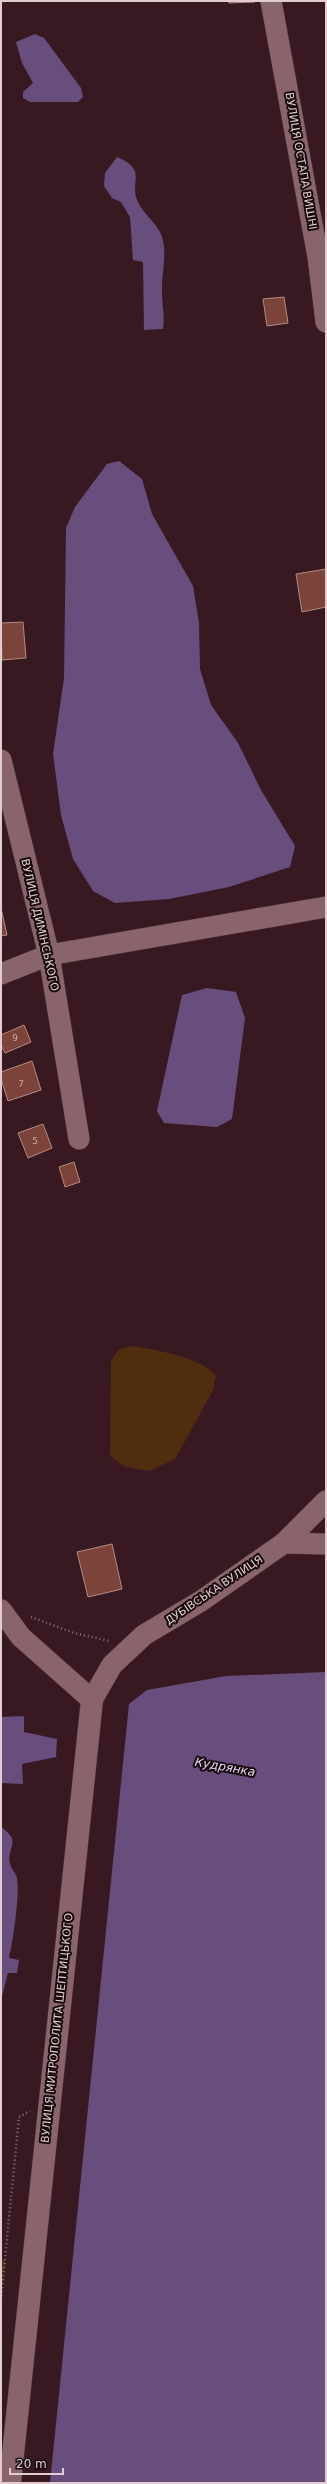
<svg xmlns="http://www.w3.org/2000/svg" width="327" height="2484" viewBox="0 0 327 2484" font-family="'DejaVu Sans',sans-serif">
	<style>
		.green { fill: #512d0f }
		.water { fill: #684e7c }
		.building { fill: #7b433a; stroke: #b38b85 }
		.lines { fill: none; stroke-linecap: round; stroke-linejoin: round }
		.minor-casing { stroke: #4d343a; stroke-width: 22 }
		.tertiary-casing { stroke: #4d343a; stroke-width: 23 }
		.path { stroke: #8a7077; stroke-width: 2.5; stroke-dasharray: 1 3; stroke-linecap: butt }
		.minor { stroke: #89646d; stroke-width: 21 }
		.tertiary { stroke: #89646d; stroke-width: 22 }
		.labels { text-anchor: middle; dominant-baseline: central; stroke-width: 4; stroke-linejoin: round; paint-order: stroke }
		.number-label { font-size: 9px; fill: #c8aaaa }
		.street-label { font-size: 11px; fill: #e1ccd0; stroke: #16090c }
		.water-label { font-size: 12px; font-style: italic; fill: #e7d7f5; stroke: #16090c }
	</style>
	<rect width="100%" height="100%" fill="#381922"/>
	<g class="green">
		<path d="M134 1346C155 1350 204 1358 216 1376L213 1390 175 1459 150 1471 125 1467 110 1456 111 1361 119 1349Z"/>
		<path d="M1 2259 5 2261 1 2300Z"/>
	</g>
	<g class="water">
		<path d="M35 34 44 38 81 88 83 97 78 102H30L23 98V92L33 83 22 63 16 42Z"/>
		<path d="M117 157C149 171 128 181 138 202 143 213 154 221 160 232 169 251 161 272 162 293 162 305 165 317 163 329L144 330 143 262 133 260 130 217 121 202 112 198 104 186 105 173Z"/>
		<path d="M119 461 142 479 152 514 193 586 199 623 200 669 211 705 238 743 261 790 295 846 290 867 229 887 169 899 115 903 93 891 73 859 61 815 53 754 64 678 66 528 75 507 107 464Z"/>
		<path d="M207 988 236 992 245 1018 232 1119 217 1127 164 1123 157 1111 182 995Z"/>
		<path d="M326 1672V2483H50L129 1704 147 1690 226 1676Z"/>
		<path d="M24 1716V1732L57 1739 56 1757 22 1764 23 1784 1 1783V1717Z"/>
		<path d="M1 1827C23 1842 6 1847 10 1864 11 1869 16 1873 17 1878 20 1896 13 1940 9 1958L19 1960 17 1973H8L1 2000Z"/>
	</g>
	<g class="building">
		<path d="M228 1H255V2L229 3Z"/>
		<path d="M284 297 288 323 267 326 263 299Z"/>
		<path d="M326 569V607L302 612 296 574Z"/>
		<path d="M23 622 26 658 2 660 1 623Z"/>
		<path d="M1 908 7 935 1 936Z"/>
		<path d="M24 1025 31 1042 5 1053 1 1045V1035Z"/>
		<path d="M32 1061 41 1090 8 1101 1 1079V1072Z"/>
		<path d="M43 1124 52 1148 28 1158 18 1133Z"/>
		<path d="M74 1162 80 1182 65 1187 59 1167Z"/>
		<path d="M112 1544 122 1589 88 1597 77 1552Z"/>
	</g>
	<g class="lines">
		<defs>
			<g id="minor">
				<path d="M271 1 318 257 326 322"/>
				<path d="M1 760 49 955 79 1139"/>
				<path d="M1 974 49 955 326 907"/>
				<path d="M284 1543 326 1544"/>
				<path d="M1 1610 21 1637 92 1700 112 1665 144 1635 201 1601 284 1543 326 1501"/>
			</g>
			<path id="tertiary" d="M10 2483 92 1700"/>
		</defs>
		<use href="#minor" class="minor-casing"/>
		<use href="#tertiary" class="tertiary-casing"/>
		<g class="path">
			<path d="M31 1617 74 1633 110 1641"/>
			<path d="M1 2300 19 2117 30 2111"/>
		</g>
		<use href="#minor" class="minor"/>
		<use href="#tertiary" class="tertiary"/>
	</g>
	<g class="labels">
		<g class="number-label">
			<text x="15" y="1038">9</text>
			<text x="21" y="1084">7</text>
			<text x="35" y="1141">5</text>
		</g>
		<g class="street-label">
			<text transform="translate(301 161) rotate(80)">ВУЛИЦЯ ОСТАПА ВИШНІ</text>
			<text transform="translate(40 925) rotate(77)">ВУЛИЦЯ ДИМІНСЬКОГО</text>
			<text transform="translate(214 1590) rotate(-34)">ДУБІВСЬКА ВУЛИЦЯ</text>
			<text transform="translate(57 2028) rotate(-84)">ВУЛИЦЯ МИТРОПОЛИТА ШЕПТИЦЬКОГО</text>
		</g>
		<g class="water-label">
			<text transform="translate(225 1767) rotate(10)">Кудрянка</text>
		</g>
	</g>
	<rect width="327" height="2484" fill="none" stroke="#e1ccd0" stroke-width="4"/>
	<path d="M10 2468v6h53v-6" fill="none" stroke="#e1ccd0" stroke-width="2"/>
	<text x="16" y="2468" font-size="12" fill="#e1ccd0" stroke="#16090c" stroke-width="3" paint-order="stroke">20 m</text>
</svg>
